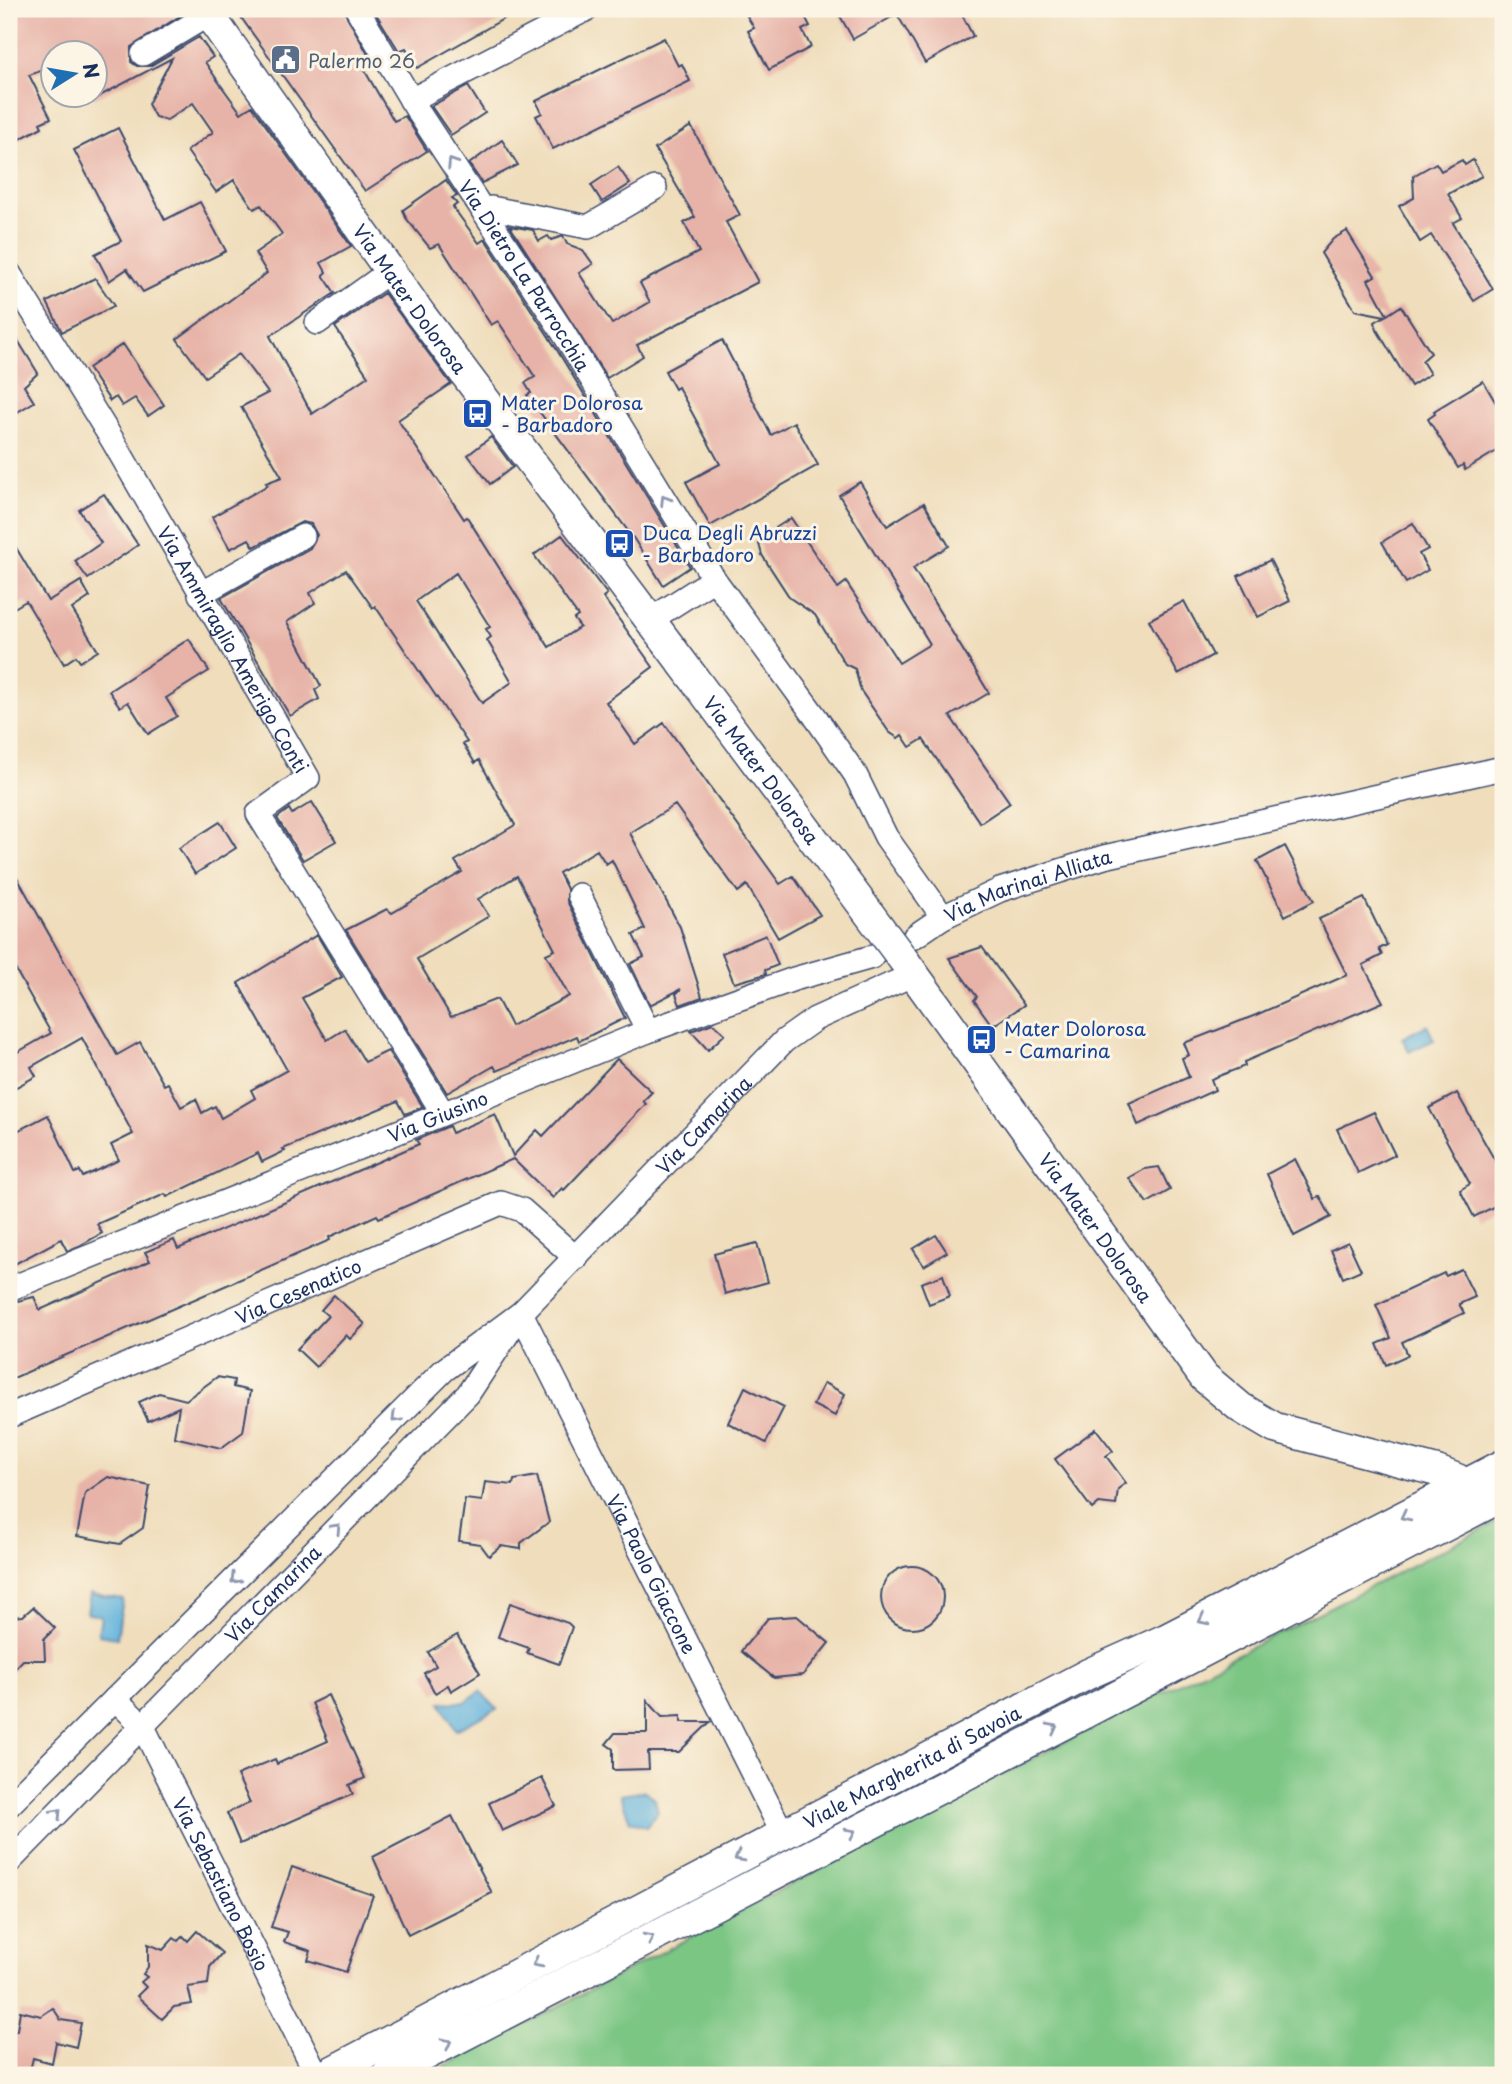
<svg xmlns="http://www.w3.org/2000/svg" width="1512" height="2084" viewBox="0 0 1512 2084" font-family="'Playpen Sans',sans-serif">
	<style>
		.green { fill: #7cc684; stroke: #4c7a71; stroke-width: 2 }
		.water { fill: #61b2dc; stroke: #3e709d; stroke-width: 2 }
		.building { fill: #e7b3a8; fill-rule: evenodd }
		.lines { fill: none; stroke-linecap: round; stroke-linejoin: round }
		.minor-casing { stroke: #3b496c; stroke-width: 26 }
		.tertiary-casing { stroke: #3b496c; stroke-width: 33 }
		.minor { stroke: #fff; stroke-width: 23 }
		.tertiary { stroke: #fff; stroke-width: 30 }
		.tertiary-bridge-casing { stroke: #3b496c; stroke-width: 33; stroke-linecap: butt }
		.tertiary-bridge { stroke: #fff; stroke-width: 30 }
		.oneway { stroke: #8d97ae }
		.labels { text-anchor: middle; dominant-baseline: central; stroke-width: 6; stroke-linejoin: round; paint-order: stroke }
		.service-label { font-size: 19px; fill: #4e5e75; stroke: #fcf5e5; text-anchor: start }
		.street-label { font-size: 19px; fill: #1b2f5e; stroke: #fcf5e5 }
		.transit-label { font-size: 19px; fill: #164399; stroke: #fcf5e5; text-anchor: start }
	</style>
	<rect width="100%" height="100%" fill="#fcf5e5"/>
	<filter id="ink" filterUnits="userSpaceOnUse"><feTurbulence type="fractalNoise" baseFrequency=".0143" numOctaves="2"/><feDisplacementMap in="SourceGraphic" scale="14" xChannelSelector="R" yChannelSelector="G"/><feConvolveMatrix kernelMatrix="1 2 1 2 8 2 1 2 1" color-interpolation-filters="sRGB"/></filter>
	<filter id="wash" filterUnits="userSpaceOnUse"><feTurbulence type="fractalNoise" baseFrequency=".00686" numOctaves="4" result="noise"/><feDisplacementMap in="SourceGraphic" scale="28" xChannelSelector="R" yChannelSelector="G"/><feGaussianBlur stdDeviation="1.57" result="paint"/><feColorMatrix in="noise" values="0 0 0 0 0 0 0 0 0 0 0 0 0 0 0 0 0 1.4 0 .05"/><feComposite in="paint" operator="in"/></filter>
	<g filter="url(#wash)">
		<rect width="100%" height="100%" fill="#efddbb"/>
		<path class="green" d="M1503 1519V2075H428L963 1794Z"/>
		<g class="water">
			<path d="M1427 1025 1434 1040 1409 1052 1402 1038Z"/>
			<path d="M90 1594 123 1599 117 1638 98 1635 101 1616 87 1613Z"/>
			<path d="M480 1691 497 1709 456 1730 441 1703 465 1702Z"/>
			<path d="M646 1791 655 1799 658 1812 646 1827 630 1821 620 1795Z"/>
		</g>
		<g id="blocks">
			<g class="building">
				<path d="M9 9H179L183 14 131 47V62L137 66H150L199 37 213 57 205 62 220 84 241 113 252 106 351 246 321 263 326 272 323 275 335 293 270 336 312 414 368 376 335 327 384 293 451 384 398 420 464 519 467 517 549 647 580 627 574 619 578 616 534 555 562 535 607 594 603 597 653 667 606 702 635 744 664 723 780 884 793 876 820 915 778 938 747 885 738 892 675 805 630 833 680 927 702 997 680 1005 676 994 681 989 650 1005 630 964 644 957 633 935 645 929 612 860 606 864 597 850 559 873 567 889V901L625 1018 579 1041 577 1036 497 1071 494 1066 447 1093 346 930 387 909 392 913 462 872 455 861 515 825 479 760 475 763 463 744 467 742 375 606 373 608 346 570 310 593 315 603 287 622 321 686 315 690 319 699 290 716 221 598 310 548 317 535 311 524 302 522 254 547 249 539 230 549 212 517 268 485 266 483 282 477 241 407 268 393 239 354 205 377 177 339 267 273 255 253 282 234 261 205 254 209 234 180 216 192 187 151 213 132 193 103 167 120 155 117 148 104 172 58 94 99V52H52V67L29 75 51 118 40 123 42 127 9 145ZM456 573 490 627 486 629 491 637 487 640 512 682 482 703 416 601ZM517 876 555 950 546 954 569 996 511 1026 497 999 451 1017 417 959 489 916 478 899Z"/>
				<path d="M235 9H343L371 60 362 66 394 121 405 116 427 151 365 191Z"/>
				<path d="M373 9H521L417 68 406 48 399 51Z"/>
				<path d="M743 9H801L810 26 802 30 811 47 769 70 748 31 754 28Z"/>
				<path d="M836 9H959L973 36 925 63 897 14 853 39Z"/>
				<path d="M664 38 678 66 682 64 690 81 553 149 536 116 542 113 536 101Z"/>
				<path d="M468 86 485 113 451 135 431 106Z"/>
				<path d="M691 126 740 215 726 222 758 282 637 345 643 356 607 378 510 226 533 230 539 241 548 236 551 240 563 236 567 244 583 250 593 264 579 273 612 324 650 302 640 283 699 252 684 223 695 217 655 149Z"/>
				<path d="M118 128 165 220 200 202 226 251 143 292 127 269 109 281 95 254 121 241 74 150Z"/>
				<path d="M502 140 518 165 482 183 469 164Z"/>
				<path d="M1462 160 1465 165 1473 160 1482 176 1448 194 1462 218 1453 223 1493 289 1474 301 1431 235 1420 242 1399 206 1414 198 1413 176 1436 163 1441 171Z"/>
				<path d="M618 167 630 184 602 202 591 185Z"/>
				<path d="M446 180 457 196 452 198 457 204 453 207 479 243 485 239 549 337 690 567 663 585 634 539 527 395 531 393 525 383 535 377 498 321 491 325 439 244 430 248 406 218 403 210Z"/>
				<path d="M1347 231 1375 276 1368 280 1387 315 1401 306 1431 353 1422 361 1430 374 1411 386 1377 330 1375 322 1385 316 1355 310 1321 253 1333 239Z"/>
				<path d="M95 278 114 306 62 332 47 302Z"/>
				<path d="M9 326 38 373 24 386 34 402 9 417Z"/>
				<path d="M722 340 771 435 794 422 818 465 710 526 686 482 720 464 678 387 675 389 665 371Z"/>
				<path d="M123 344 164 405 148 416 135 398 122 406 116 397 110 401 88 368Z"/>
				<path d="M1483 381 1503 415V447L1465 470 1463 465 1458 468 1428 419 1435 414 1434 411Z"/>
				<path d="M491 437 513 467 490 484 468 455Z"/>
				<path d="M860 482 887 526 924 503 949 546 913 568 989 693 950 716 1010 803 980 823 923 739 910 747 902 735 898 738 889 732 861 691 855 669 845 664 815 615 790 598 762 555 759 544 776 533 774 529 791 518 838 588 846 582 899 663 930 644 839 495Z"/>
				<path d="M104 494 138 545 88 579 75 561 101 543 79 510Z"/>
				<path d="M1413 523 1428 549 1419 554 1428 570 1406 583 1382 542Z"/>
				<path d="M9 536 48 601 81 581 90 597 72 609 98 651 80 662 76 656 64 664 26 601 9 611Z"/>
				<path d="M1270 560 1290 601 1258 617 1238 576Z"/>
				<path d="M1184 601 1213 655 1178 674 1149 620Z"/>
				<path d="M189 639 209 671 166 698 177 716 148 734 128 702 120 707 109 691Z"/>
				<path d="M312 802 336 841 303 860 277 818 289 809 292 814Z"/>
				<path d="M220 822 236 848 195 874 179 848Z"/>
				<path d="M1285 846 1314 901 1285 916 1257 861Z"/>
				<path d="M9 863 117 1055 140 1042 164 1085 168 1083 181 1107 196 1099 202 1113 215 1106 221 1118 255 1098 251 1090 287 1070 238 983 317 935 342 977 302 998 327 1040 345 1029 365 1062 388 1051 423 1107 405 1114 398 1101 283 1149 285 1151 262 1162 258 1153 167 1197 165 1194 97 1224 102 1233 79 1246 67 1251 61 1239 9 1267V1135L48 1115 75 1173 80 1171 83 1177 119 1160 111 1145 133 1134 82 1038 31 1067 36 1076 9 1091V1057L51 1033 9 958Z"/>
				<path d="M1364 898 1387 945 1379 949 1382 955 1363 965 1383 1002 1244 1062 1245 1066 1211 1079 1215 1090 1138 1125 1129 1103 1189 1077 1182 1058 1189 1055 1184 1043 1256 1015 1347 975 1319 919Z"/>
				<path d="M766 935 778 965 765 970 766 974 734 983 722 953Z"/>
				<path d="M982 947 1024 1005 997 1023 991 1024 974 1000 977 997 949 958Z"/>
				<path d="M713 1023 725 1034 708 1050 691 1031Z"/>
				<path d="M617 1059 652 1092 643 1101 646 1104 564 1190 562 1188 553 1198 513 1159 379 1218 377 1215 329 1237 330 1240 9 1380V1303L34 1297 40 1310 150 1261 145 1252 174 1240 178 1249 419 1144 416 1140 449 1126 452 1133 495 1114 513 1156 537 1130 543 1136Z"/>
				<path d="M1457 1093 1503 1175V1202L1474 1217 1460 1190 1470 1184 1429 1108Z"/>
				<path d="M1374 1112 1395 1155 1358 1173 1337 1129Z"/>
				<path d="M1295 1159 1315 1199 1320 1196 1331 1217 1294 1236 1267 1174Z"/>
				<path d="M1159 1167 1170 1190 1147 1203 1129 1178 1145 1169Z"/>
				<path d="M936 1235 947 1252 924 1266 913 1249Z"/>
				<path d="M1348 1242 1361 1270 1343 1278 1331 1250Z"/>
				<path d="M757 1243 768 1282 725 1294 714 1254Z"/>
				<path d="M1461 1269 1475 1297 1459 1304 1464 1313 1402 1342 1408 1355 1386 1365 1377 1344 1391 1338 1376 1305 1444 1273 1446 1276Z"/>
				<path d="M943 1275 950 1296 929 1304 921 1283Z"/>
				<path d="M334 1295 365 1324 350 1339 346 1335 316 1367 297 1349 328 1316 321 1310Z"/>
				<path d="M217 1377 234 1380 233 1387 250 1391 243 1432 221 1448 174 1437 179 1407 148 1421 139 1402 159 1393 186 1400Z"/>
				<path d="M824 1383 845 1394 835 1416 813 1405Z"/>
				<path d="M745 1387 784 1407 766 1443 728 1423Z"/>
				<path d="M1096 1429 1113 1451 1106 1456 1126 1483 1118 1489 1116 1505 1099 1503 1092 1509 1055 1459Z"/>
				<path d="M537 1476 549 1522 521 1543V1549L501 1546 489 1556 480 1544 459 1541 465 1499 482 1501 485 1482 513 1485 514 1480Z"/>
				<path d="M108 1477 150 1486 143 1528 120 1544 77 1536 85 1493Z"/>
				<circle cx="912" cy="1597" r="31"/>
				<path d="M510 1603 568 1623 572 1627 559 1664 527 1653 529 1648 498 1637Z"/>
				<path d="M33 1607 55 1628 44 1639 45 1660H23L9 1675V1617L23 1616Z"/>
				<path d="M797 1616 829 1643 803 1675 774 1678 741 1651 768 1618Z"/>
				<path d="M457 1635 480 1673 451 1691 448 1685 435 1693 424 1673 436 1666 428 1652Z"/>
				<path d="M328 1695 365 1778 349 1785 353 1794 240 1844 227 1813 250 1803 237 1775 275 1759 277 1764 328 1741 312 1703Z"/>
				<path d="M647 1700 662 1717 681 1716V1722H710L679 1752H648L649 1769 613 1770V1749L606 1744 615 1733H647Z"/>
				<path d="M542 1778 556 1806 502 1831 489 1803Z"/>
				<path d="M452 1816 492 1893 408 1935 373 1857Z"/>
				<path d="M292 1867 373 1895 346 1972 308 1960 311 1951 284 1942 288 1932 271 1927Z"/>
				<path d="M197 1931 222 1953 210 1967 208 1984 188 1987 192 2004 174 2007 162 2019 137 1996 146 1987 141 1982 147 1977 143 1974 148 1967V1944L163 1950 174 1938 178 1941 183 1936 188 1941Z"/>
				<path d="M53 2008 61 2020 81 2023 76 2047 56 2042 52 2063 33 2058 29 2075 9 2067 11 2053 9 2035 17 2030 20 2011 41 2016Z"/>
			</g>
		</g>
	</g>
	<g filter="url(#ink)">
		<use href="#blocks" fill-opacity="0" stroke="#3b496c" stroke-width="2"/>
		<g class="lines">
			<defs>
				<g id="minor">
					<path id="s1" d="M357 9 419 113 561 329 714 579"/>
					<path d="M143 54 218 9"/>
					<path d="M411 100 587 9"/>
					<path d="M483 211 491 208 588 227 655 188"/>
					<path id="s2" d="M9 273 113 441 308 778 258 814 443 1113"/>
					<path d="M317 323 390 271"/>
					<path d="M200 594 303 536"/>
					<path id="s3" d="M650 620 714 579 814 715 855 774 886 837 943 917 1000 890 1104 857 1503 768"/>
					<path d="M579 895 648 1031"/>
					<path d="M915 936 943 917"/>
					<path id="s4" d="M9 1289 648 1031 794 979 872 957"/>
					<path id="s5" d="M521 1313 783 1834"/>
					<path id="s6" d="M9 1416 501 1203 522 1210 576 1258"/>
					<path id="s7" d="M115 1699 142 1725 317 2075"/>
					<path id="s8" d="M9 1805 444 1370 521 1313 784 1041 815 1019 914 974"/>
					<path id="s9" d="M9 1862 468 1394 512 1327"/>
				</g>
				<g id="tertiary">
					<path id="s10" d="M205 9 421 315 692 676"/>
					<path id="s11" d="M905 962 1204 1377 1241 1408 1275 1428 1437 1471 1457 1479 1478 1494"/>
					<path id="s12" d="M325 2075 1088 1674 1166 1639 1503 1465"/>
					<path d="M387 2075 1503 1496"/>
				</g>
			</defs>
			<use href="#minor" class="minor-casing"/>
			<use href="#tertiary" class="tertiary-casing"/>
			<use href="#minor" class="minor"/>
			<use href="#tertiary" class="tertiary"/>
			<defs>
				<g id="tertiary-bridge">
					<path id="s13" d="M692 676 905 962"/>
				</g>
			</defs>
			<use href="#tertiary-bridge" class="tertiary-bridge-casing"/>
			<use href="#tertiary-bridge" class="tertiary-bridge"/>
		</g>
		<defs><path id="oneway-chevron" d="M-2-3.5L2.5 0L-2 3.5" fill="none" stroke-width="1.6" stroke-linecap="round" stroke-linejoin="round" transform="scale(1.75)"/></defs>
		<g class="oneway">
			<use href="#oneway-chevron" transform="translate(452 163) rotate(-123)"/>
			<use href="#oneway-chevron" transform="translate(665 500) rotate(-121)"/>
			<use href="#oneway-chevron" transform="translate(396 1418) rotate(135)"/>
			<use href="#oneway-chevron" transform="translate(1405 1516) rotate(153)"/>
			<use href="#oneway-chevron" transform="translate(336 1528) rotate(-46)"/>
			<use href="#oneway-chevron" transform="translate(235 1579) rotate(135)"/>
			<use href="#oneway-chevron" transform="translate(1203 1620) rotate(153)"/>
			<use href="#oneway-chevron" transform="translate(1053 1728) rotate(-28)"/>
			<use href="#oneway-chevron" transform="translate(57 1813) rotate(-46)"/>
			<use href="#oneway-chevron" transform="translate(851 1833) rotate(-28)"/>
			<use href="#oneway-chevron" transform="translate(739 1857) rotate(152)"/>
			<use href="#oneway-chevron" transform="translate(649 1938) rotate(-27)"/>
			<use href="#oneway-chevron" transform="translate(537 1963) rotate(152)"/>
			<use href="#oneway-chevron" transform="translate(447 2043) rotate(-28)"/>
		</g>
	</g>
	<defs>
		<symbol id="civic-square" viewBox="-11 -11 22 22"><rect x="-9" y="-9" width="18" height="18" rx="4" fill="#5c6f8a" stroke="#fcf5e5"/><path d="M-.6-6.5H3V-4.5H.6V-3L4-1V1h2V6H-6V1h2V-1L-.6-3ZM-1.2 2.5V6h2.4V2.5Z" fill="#fff"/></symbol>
		<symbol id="bus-square" viewBox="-11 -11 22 22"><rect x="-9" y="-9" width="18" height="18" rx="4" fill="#1a4fb4" stroke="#fcf5e5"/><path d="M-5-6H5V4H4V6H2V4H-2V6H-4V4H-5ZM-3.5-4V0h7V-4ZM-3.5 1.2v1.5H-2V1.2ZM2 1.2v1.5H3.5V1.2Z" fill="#fff"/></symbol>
	</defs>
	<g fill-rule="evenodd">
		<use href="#civic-square" x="268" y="42" width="35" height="35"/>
		<use href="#bus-square" x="460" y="396" width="35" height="35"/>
		<use href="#bus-square" x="602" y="526" width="35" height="35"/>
		<use href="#bus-square" x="964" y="1022" width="35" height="35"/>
	</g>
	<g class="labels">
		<g class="service-label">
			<text x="308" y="60">Palermo 26</text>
		</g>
		<g class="street-label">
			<text stroke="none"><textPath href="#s1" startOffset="315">Via Dietro La Parrocchia</textPath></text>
			<text stroke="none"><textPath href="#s10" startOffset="355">Via Mater Dolorosa</textPath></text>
			<text stroke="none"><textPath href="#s2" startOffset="438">Via Ammiraglio Amerigo Conti</textPath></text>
			<text stroke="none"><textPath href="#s13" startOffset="117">Via Mater Dolorosa</textPath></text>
			<text stroke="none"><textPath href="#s3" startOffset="576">Via Marinai Alliata</textPath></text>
			<text stroke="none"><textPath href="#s4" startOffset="462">Via Giusino</textPath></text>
			<text stroke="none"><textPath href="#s8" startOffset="973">Via Camarina</textPath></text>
			<text stroke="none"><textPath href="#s11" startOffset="327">Via Mater Dolorosa</textPath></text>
			<text stroke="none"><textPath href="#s6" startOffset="315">Via Cesenatico</textPath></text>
			<text stroke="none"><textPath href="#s5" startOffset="292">Via Paolo Giaccone</textPath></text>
			<text stroke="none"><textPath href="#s9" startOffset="376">Via Camarina</textPath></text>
			<text stroke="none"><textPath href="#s12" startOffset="663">Viale Margherita di Savoia</textPath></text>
			<text stroke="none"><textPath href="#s7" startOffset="215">Via Sebastiano Bosio</textPath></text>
		</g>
		<g class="transit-label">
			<text x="501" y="402">Mater Dolorosa<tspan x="501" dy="22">- Barbadoro</tspan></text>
			<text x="642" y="532">Duca Degli Abruzzi<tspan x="642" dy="22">- Barbadoro</tspan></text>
			<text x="1004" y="1028">Mater Dolorosa<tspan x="1004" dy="22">- Camarina</tspan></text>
		</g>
	</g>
	<rect width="1512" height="2084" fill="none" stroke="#fcf5e5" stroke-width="35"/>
	<g transform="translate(74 74) rotate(79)"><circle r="33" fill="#fcf5e5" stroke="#a2a6af" stroke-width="2"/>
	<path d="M0-5L12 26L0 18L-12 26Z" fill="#1f6fb2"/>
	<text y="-10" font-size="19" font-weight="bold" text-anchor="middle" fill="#1b2f5e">N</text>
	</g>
</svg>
